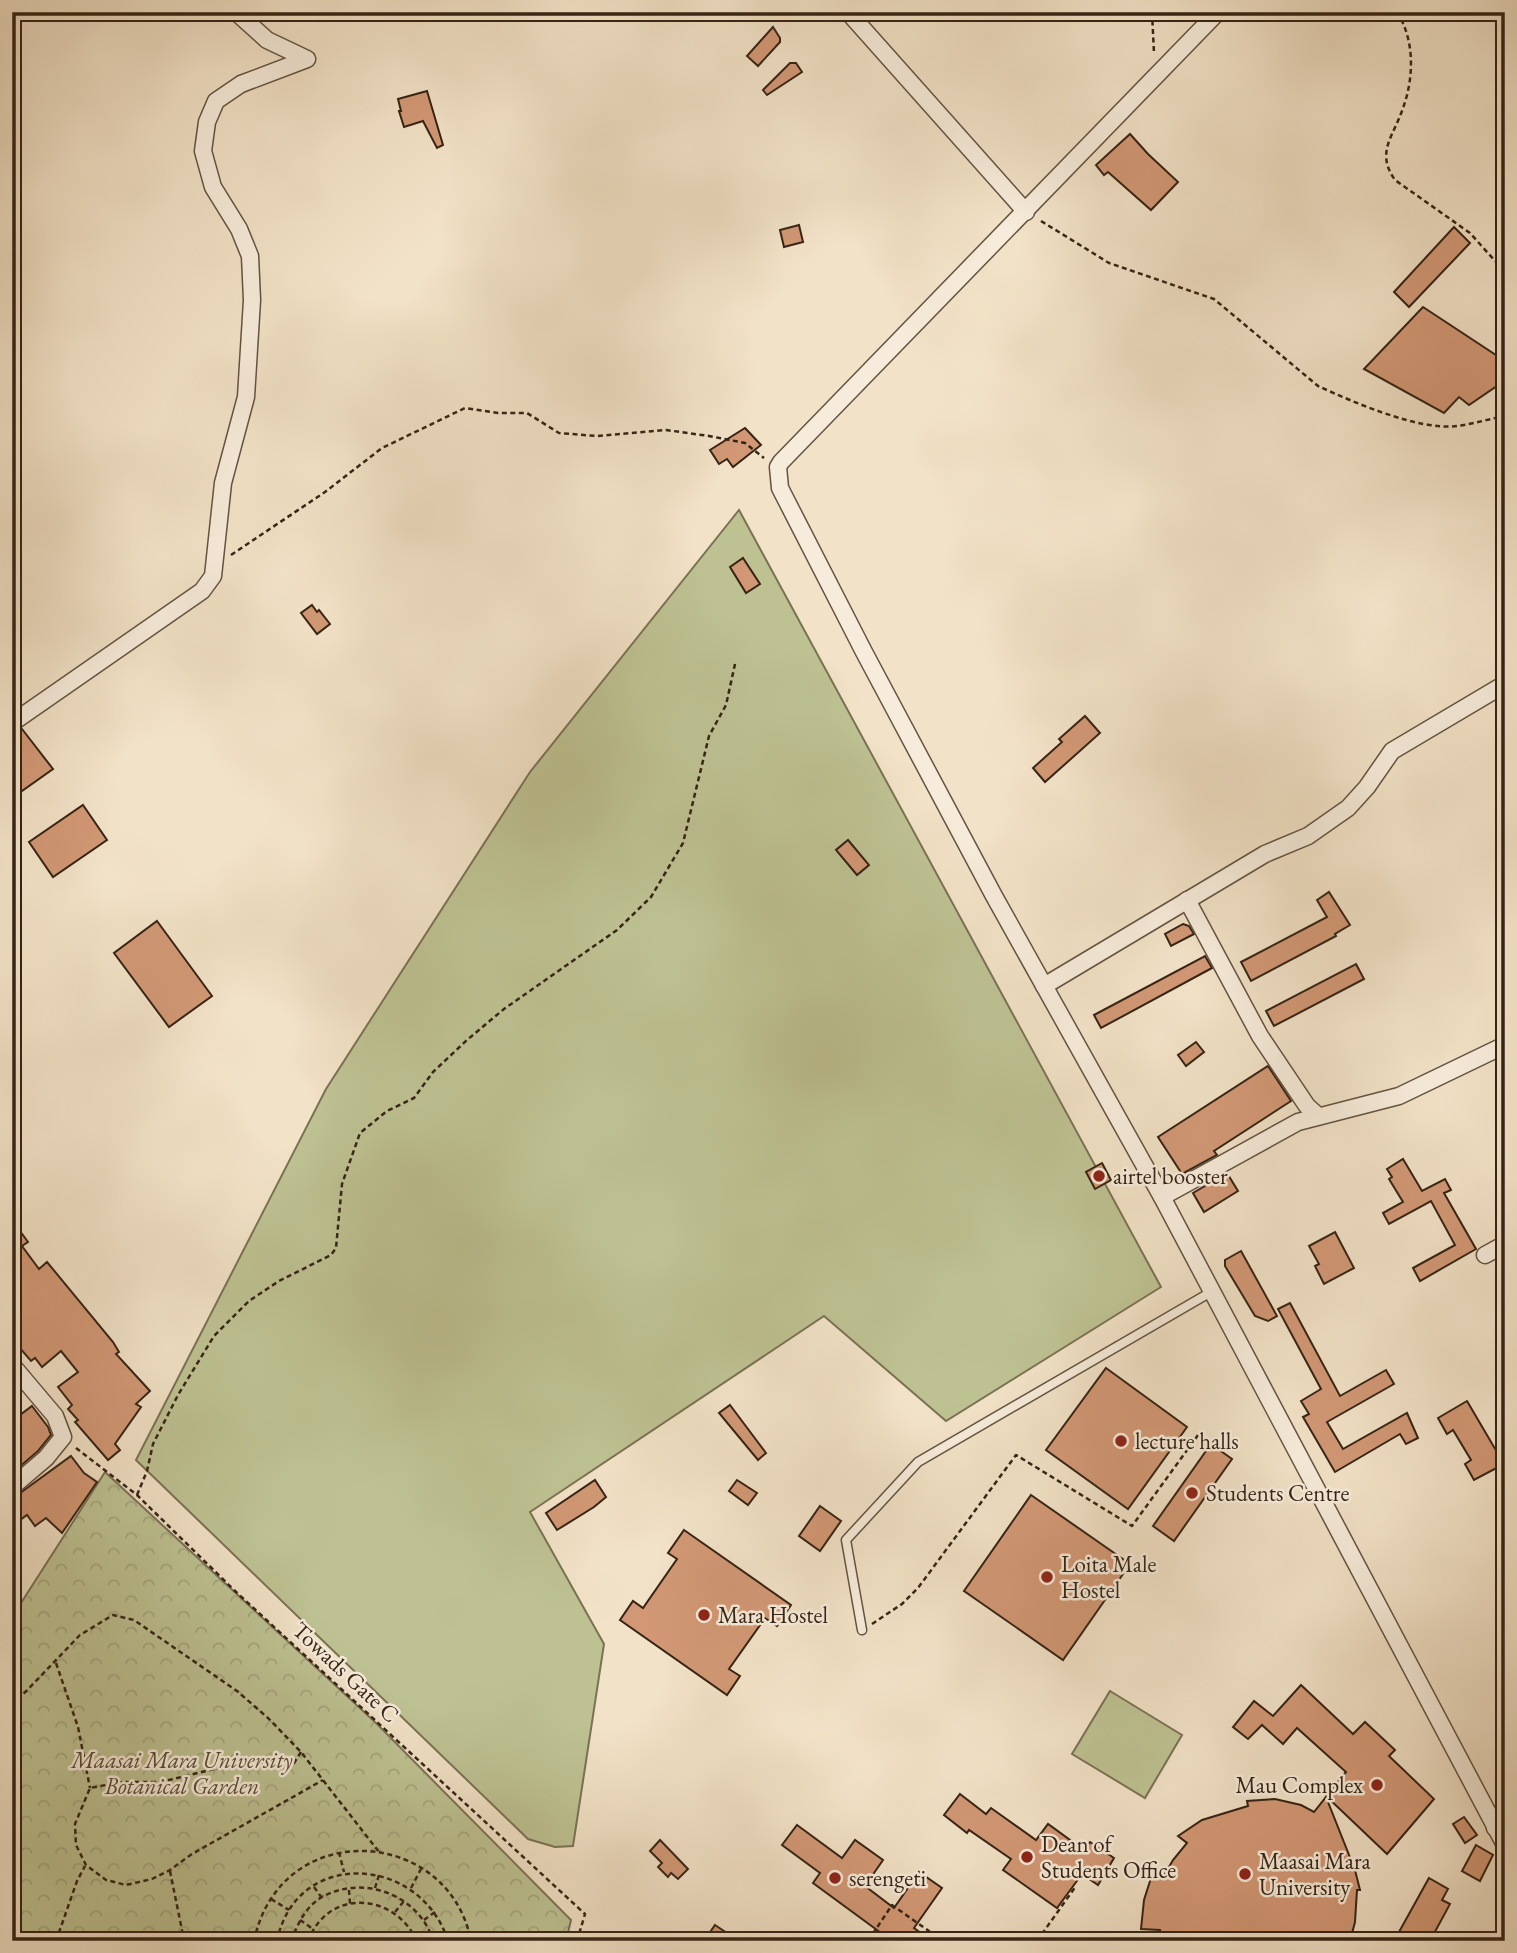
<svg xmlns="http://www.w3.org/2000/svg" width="1517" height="1953" viewBox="0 0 1517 1953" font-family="'EB Garamond',serif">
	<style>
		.green { fill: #bec293; stroke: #7a7254; stroke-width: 2 }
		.forest { fill: url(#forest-crowns); stroke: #7a7254; stroke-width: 2 }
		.building { fill: #d29875; stroke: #352315; stroke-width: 2 }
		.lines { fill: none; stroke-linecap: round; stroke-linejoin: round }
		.lane-casing { stroke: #645342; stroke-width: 11 }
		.street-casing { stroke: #645342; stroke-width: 19 }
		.path { stroke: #352315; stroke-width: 2.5; stroke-dasharray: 5 3.5; stroke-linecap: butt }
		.lane { stroke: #f7ecdb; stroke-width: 8 }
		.street { stroke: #f7ecdb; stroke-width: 16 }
		.poi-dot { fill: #8f2418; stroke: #f7ecdb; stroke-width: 2.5 }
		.labels { text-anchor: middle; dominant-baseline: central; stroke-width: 5; stroke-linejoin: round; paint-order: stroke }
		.poi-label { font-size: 23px; fill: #352315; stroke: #f7ecdb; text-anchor: start }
		.street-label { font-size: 23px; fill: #352315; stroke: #f7ecdb }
		.park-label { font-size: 23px; font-style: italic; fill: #574b34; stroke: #f7ecdb }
	</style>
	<defs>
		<pattern id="forest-crowns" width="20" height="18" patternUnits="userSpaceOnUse" patternTransform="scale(1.75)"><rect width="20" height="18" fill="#bec293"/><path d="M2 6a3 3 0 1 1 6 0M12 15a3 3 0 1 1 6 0" fill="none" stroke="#a4a67e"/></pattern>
	</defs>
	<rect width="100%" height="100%" fill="#f2e2c7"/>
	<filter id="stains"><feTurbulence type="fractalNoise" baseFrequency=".00286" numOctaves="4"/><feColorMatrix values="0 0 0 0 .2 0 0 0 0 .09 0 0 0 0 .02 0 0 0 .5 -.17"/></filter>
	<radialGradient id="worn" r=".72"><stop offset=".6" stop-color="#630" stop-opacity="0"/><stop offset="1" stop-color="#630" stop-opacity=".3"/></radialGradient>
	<g class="green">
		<path d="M739 510 1161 1287 946 1421 824 1316 530 1512 604 1644 573 1846 555 1847 528 1839 136 1460 326 1089 530 772Z"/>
		<path d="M1110 1691 1182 1735 1145 1798 1072 1754Z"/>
	</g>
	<path class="forest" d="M105 1472 376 1723 571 1920 566 1941H12V1617Z"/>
	<g class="building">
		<path d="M773 27 780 38V42L758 66 747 56Z"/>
		<path d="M790 63H796L802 72 767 95 763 90Z"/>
		<path d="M427 91 443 145 437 148 423 121 404 127 399 111H401L398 99Z"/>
		<path d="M1130 134 1148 154 1178 182 1151 210 1108 172 1104 175 1096 165Z"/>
		<path d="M799 225 803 242 784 247 780 230Z"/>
		<path d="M1454 227 1470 243 1409 307 1394 292Z"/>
		<path d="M1423 307 1505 361V391L1497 386 1469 405 1459 397 1444 413 1364 369Z"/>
		<path d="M745 428 761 445 733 467 727 459 719 464 710 450Z"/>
		<path d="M743 558 760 584 746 593 730 567Z"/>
		<path d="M312 605 317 612 319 610 330 624 317 634 301 613Z"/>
		<path d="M1085 716 1100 733 1045 782 1033 768 1062 742 1059 739Z"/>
		<path d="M22 729 53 769 12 798V733Z"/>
		<path d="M83 805 107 840 53 877 29 842Z"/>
		<path d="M848 840 869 865 857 875 836 850Z"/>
		<path d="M1329 892 1350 925 1335 934 1336 936 1251 981 1241 962 1327 917 1317 900Z"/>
		<path d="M157 921 212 996 169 1027 114 953Z"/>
		<path d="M1183 924 1189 926 1194 934 1171 946 1165 934Z"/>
		<path d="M1205 956 1212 968 1101 1028 1094 1015Z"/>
		<path d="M1356 964 1364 979 1274 1026 1266 1011Z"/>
		<path d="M1196 1042 1204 1052 1186 1066 1178 1055Z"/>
		<path d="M1268 1066 1291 1101 1214 1151 1217 1155 1182 1174 1158 1137Z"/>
		<path d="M1403 1159 1422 1191 1445 1179 1451 1190 1444 1193 1476 1249 1420 1281 1413 1268 1455 1245 1431 1201 1389 1224 1383 1213 1403 1202 1389 1179 1392 1177 1387 1169Z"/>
		<path d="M1102 1163 1111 1180 1095 1189 1086 1172Z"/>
		<path d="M1227 1173 1238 1191 1204 1212 1193 1193Z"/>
		<path d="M20 1231 28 1242 22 1246 39 1269 47 1262 113 1342 119 1352 116 1354 150 1391 136 1404 141 1407 115 1444 120 1450 108 1460 75 1422 78 1420 68 1409 72 1405 58 1387 78 1372 61 1351 42 1367 35 1358 31 1361 12 1339V1234L14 1236Z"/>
		<path d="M1335 1232 1354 1268 1324 1284 1315 1266 1319 1264 1309 1246Z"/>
		<path d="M1241 1251 1277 1316 1268 1321 1255 1316 1225 1266V1260Z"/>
		<path d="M1290 1303 1340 1396 1386 1370 1394 1384 1327 1422 1343 1449 1407 1413 1418 1438 1406 1444 1400 1434 1335 1472 1303 1417 1309 1414 1301 1401 1321 1389 1278 1309Z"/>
		<path d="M1106 1368 1187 1427 1128 1509 1046 1450Z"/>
		<path d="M1467 1401 1504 1464 1474 1480 1465 1464 1471 1460 1453 1430 1447 1434 1438 1418Z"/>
		<path d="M730 1405 766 1453 758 1460 719 1413Z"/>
		<path d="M32 1406 48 1427 51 1435 38 1451 17 1469 12 1464V1421Z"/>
		<path d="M1211 1444 1232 1459 1174 1541 1153 1526Z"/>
		<path d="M71 1456 84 1473 97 1482 62 1533 46 1518 35 1526 27 1515 12 1526V1499Z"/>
		<path d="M595 1480 606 1497 594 1507 557 1530 546 1513Z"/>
		<path d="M737 1480 757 1493 748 1505 729 1491Z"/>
		<path d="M1031 1495 1130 1564 1063 1660 964 1591Z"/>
		<path d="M820 1506 841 1521 820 1551 799 1536Z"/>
		<path d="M684 1530 791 1605 777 1626 765 1618 729 1669 740 1676 727 1695 620 1620 633 1601 643 1608 677 1559 668 1553Z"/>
		<path d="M1301 1685 1353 1734 1365 1722 1395 1750 1389 1756 1434 1799 1387 1854 1326 1796 1346 1772 1297 1728 1283 1744 1262 1725 1248 1739 1233 1727 1254 1701 1273 1716Z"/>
		<path d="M960 1794 986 1814 991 1808 1036 1840 1048 1824 1084 1850 1090 1842 1114 1858 1098 1885 1082 1874 1057 1908 1003 1870 1011 1859 969 1830 967 1833 944 1815Z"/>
		<path d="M1326 1797 1355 1870 1360 1890H1357L1355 1922 1350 1941H1164L1160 1930 1141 1929 1144 1900 1151 1878 1162 1879 1173 1860 1187 1843 1178 1836 1202 1820 1248 1806 1247 1801 1275 1799 1301 1805 1314 1812Z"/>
		<path d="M1464 1817 1477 1835 1465 1843 1453 1824Z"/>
		<path d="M797 1825 842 1858 855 1840 883 1860 865 1886 894 1908 919 1872 942 1888 914 1928 932 1941H892L813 1883 820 1873 782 1845Z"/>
		<path d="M660 1840 688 1869 678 1879 671 1873 668 1877 658 1867 662 1863 650 1851Z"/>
		<path d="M1476 1845 1493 1855 1480 1881 1462 1871Z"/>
		<path d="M1429 1878 1448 1889 1442 1900 1450 1904 1430 1941H1394Z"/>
		<path d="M715 1925 739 1941H704Z"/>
	</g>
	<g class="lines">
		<defs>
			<path id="lane" d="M862 1630 846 1540 918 1462 1211 1292"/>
			<g id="street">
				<path d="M848 12 1026 212"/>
				<path d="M1218 12 781 462 778 467 780 488 864 652 994 896 1162 1197 1505 1845"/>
				<path d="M12 723 202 591 213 576 223 483 246 397 252 300 250 256 239 229 213 187 203 151 207 122 216 101 241 84 307 59 267 40 236 12"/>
				<path d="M1187 900 1260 1036 1307 1106 1317 1115"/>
				<path d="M1044 986 1265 854 1308 836 1348 808 1367 787 1392 751 1505 684"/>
				<path d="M1162 1197 1298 1122 1399 1096 1505 1045"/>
				<path d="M1485 1255 1505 1244"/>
				<path d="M12 1365 55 1416 63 1437 46 1458 12 1487"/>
				<path d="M1495 1828 1505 1807"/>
			</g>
		</defs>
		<use href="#lane" class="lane-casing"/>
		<use href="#street" class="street-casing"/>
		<g class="path">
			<path d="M1152 12 1154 53"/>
			<path d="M1397 12C1415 40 1414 78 1403 108 1394 136 1375 152 1395 180L1470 233 1505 272"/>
			<path d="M1041 221 1109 263 1214 299 1318 386C1353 402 1419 431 1457 426 1473 424 1489 419 1505 416"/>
			<path d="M231 555 325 492 382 448 465 408 498 413H527L559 433 597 436 666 430 709 436 745 443 764 458"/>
			<path d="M76 1448 137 1495 234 1590 585 1914 577 1941"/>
			<path d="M137 1495 147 1471 153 1444 178 1395 214 1336 249 1301 279 1281 331 1255 336 1248 342 1184 360 1133 387 1111 414 1098 433 1072 467 1040 504 1009 617 930 651 897 683 843 709 736 726 705 735 664"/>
			<path d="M872 1624 902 1604 918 1588 1016 1455 1132 1526 1198 1435"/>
			<path d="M56 1663 78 1727 90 1788"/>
			<path d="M12 1706 80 1635 113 1615 134 1620 237 1691 268 1718 301 1752 379 1852"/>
			<path d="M301 1752 294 1763H254L218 1768 161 1782H122L90 1788 75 1824 76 1845 86 1865 106 1880 126 1885 152 1879 170 1870 192 1854 323 1780"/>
			<path d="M339 1852 344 1872"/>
			<path d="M170 1871 184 1940"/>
			<path d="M314 1887 322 1898"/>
			<path d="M375 1888 379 1875"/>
			<path d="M411 1888 421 1869"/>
			<path d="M349 1890 350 1904"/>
			<path d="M271 1899 289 1910"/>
			<path d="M395 1912 404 1901"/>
			<path d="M300 1920 313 1929"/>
			<path d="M424 1920 435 1912"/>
			<path d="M56 1941 77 1881 85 1866"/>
			<path d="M183 1941C206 1934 228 1935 251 1941"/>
			<path d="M254 1941C280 1816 449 1826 471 1941"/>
			<path d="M277 1941C296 1847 421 1855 448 1941"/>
			<path d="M291 1941C298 1924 305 1907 322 1897 363 1874 420 1895 433 1941"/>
			<path d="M308 1941C328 1888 394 1892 417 1941"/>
			<path d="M463 1941 471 1939"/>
			<path d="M868 1941 892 1905 943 1941"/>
			<path d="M1037 1941 1076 1886"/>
		</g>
		<use href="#lane" class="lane"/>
		<use href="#street" class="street"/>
	</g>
	<g class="poi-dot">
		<circle cx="1099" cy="1176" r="7"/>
		<circle cx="1121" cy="1441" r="7"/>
		<circle cx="1192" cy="1493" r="7"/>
		<circle cx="1047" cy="1577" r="7"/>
		<circle cx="704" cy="1615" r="7"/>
		<circle cx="1377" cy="1785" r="7"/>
		<circle cx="1027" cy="1857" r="7"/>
		<circle cx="1245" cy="1874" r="7"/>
		<circle cx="835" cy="1878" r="7"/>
	</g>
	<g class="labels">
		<g class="poi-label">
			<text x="1113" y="1176">airtel booster</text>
			<text x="1135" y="1441">lecture halls</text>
			<text x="1206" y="1493">Students Centre</text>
			<text x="1061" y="1564">Loita Male<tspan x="1061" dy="26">Hostel</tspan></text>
			<text x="718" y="1615">Mara Hostel</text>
			<text x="1363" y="1785" text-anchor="end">Mau Complex</text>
			<text x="1041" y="1844">Dean of<tspan x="1041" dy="26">Students Office</tspan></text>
			<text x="1259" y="1861">Maasai Mara<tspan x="1259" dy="26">University</tspan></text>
			<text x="849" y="1878">serengeti</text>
		</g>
		<g class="street-label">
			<text transform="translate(346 1672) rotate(43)">Towads Gate C</text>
		</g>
		<g class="park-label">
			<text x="182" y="1760">Maasai Mara University<tspan x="182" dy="26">Botanical Garden</tspan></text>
		</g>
	</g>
	<rect width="1517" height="1953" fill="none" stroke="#f2e2c7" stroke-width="42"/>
	<rect x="14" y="14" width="1489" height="1925" fill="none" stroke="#352315" stroke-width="3.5"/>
	<rect x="21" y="21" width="1475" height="1911" fill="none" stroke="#352315" stroke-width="2"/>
	<rect width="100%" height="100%" filter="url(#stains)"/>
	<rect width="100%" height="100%" fill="url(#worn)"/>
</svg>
